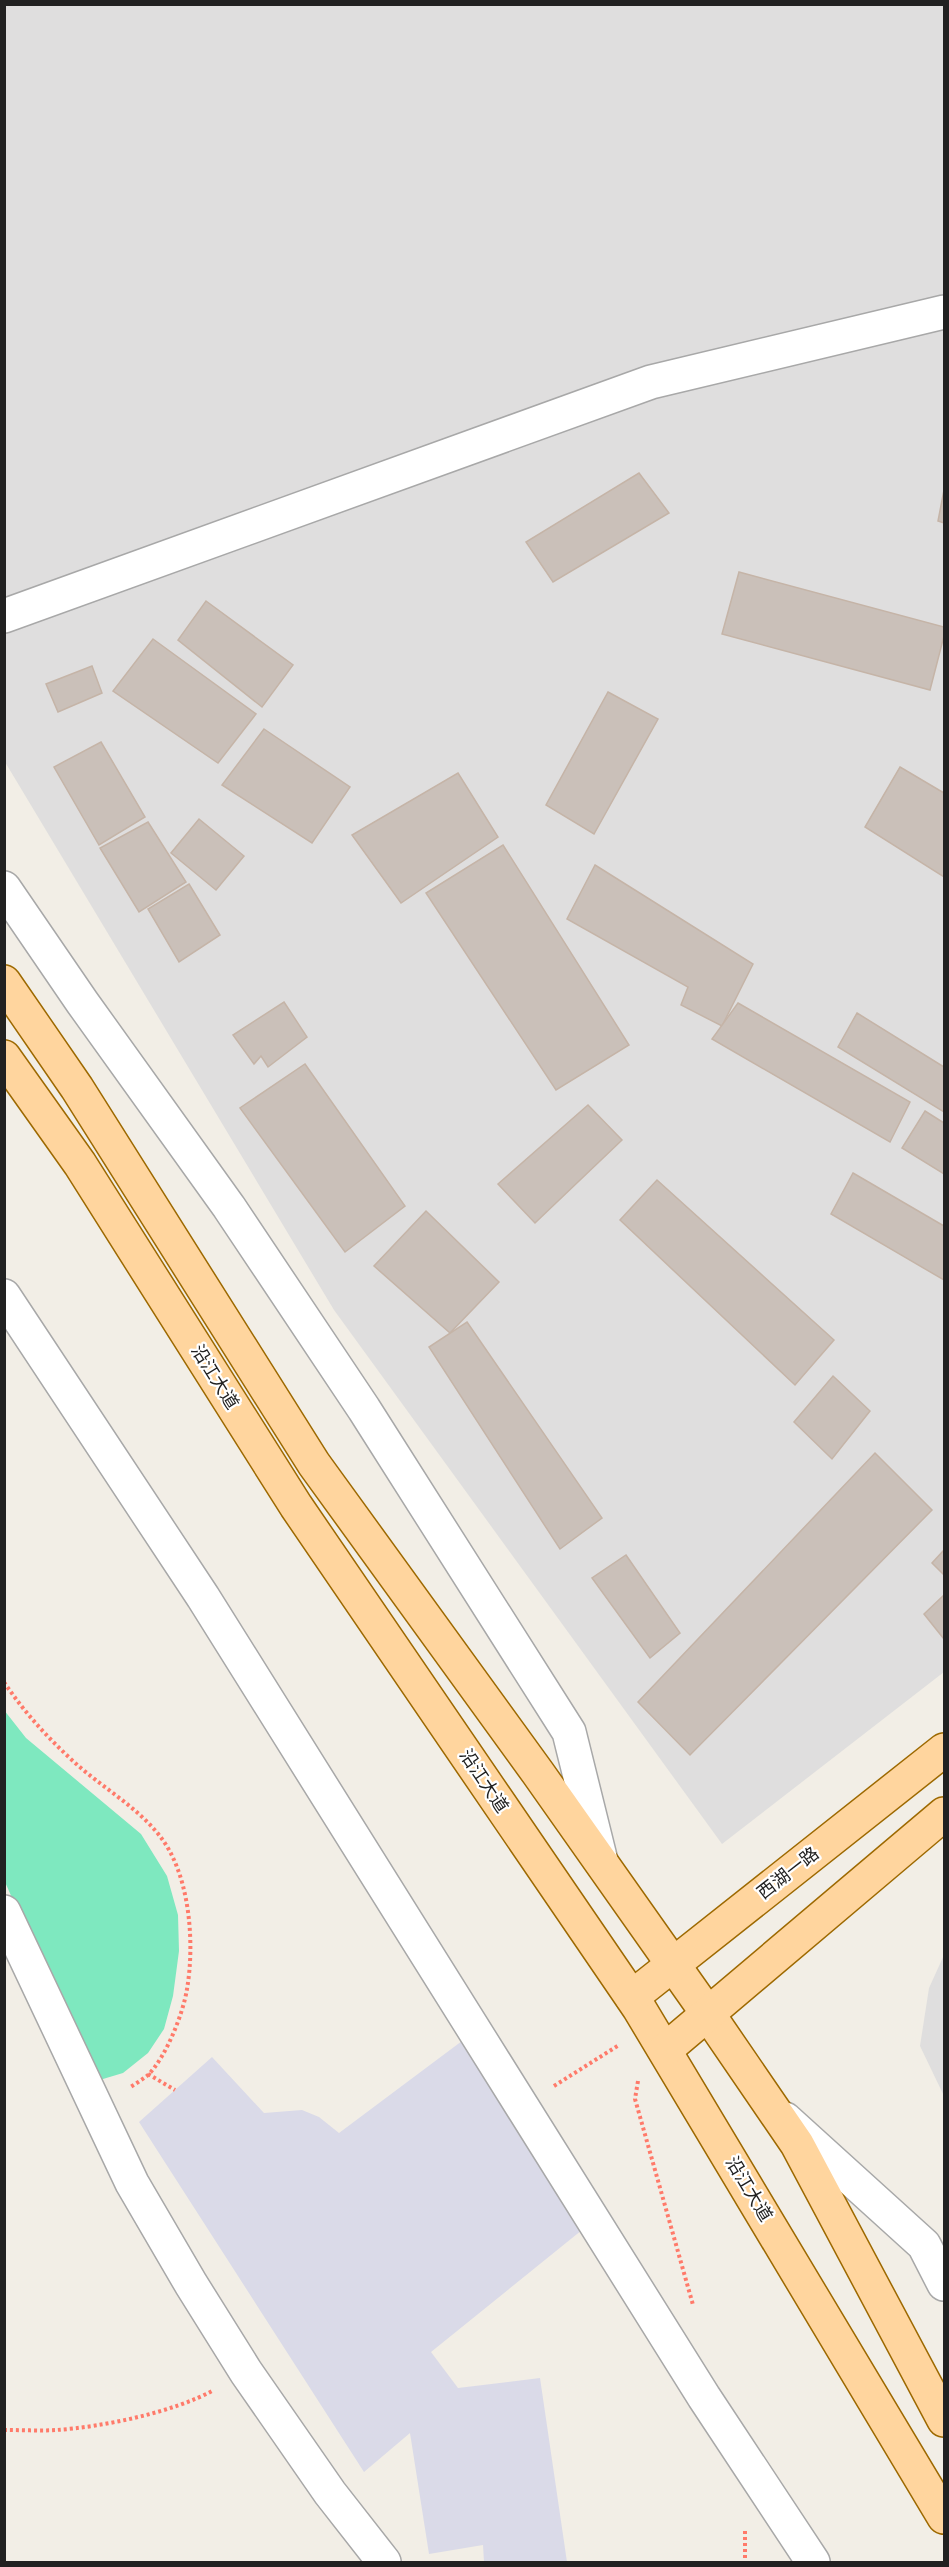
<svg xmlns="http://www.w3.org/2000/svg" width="949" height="2567" viewBox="0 0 949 2567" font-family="'Nunito Sans','Noto Sans SC',sans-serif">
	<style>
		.residential { fill: #dfdede }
		.pitch { fill: #7ee8bf }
		.plaza { fill: #dadae8 }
		.building { fill: #cac0b9; stroke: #c5b4a7; stroke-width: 1.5 }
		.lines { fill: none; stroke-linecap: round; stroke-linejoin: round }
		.minor-casing { stroke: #a8a8a8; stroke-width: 36 }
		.major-casing { stroke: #9d6900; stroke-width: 36 }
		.path { stroke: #ff7a6a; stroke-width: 4; stroke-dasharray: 3 3; stroke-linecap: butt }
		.minor { stroke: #fff; stroke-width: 33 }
		.major { stroke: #ffd59e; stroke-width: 33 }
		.labels { text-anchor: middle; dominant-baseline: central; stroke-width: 4.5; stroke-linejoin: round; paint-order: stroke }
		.street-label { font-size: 18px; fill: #212121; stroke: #fff }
	</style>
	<rect width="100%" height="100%" fill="#f2eee6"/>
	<g class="residential">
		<path d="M5 5H944V1672L722 1844 334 1310 5 762Z"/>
		<path d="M944 1955V2096L920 2046 929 1988Z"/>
	</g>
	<path class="pitch" d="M4 1710 26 1738 141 1834 167 1876 178 1915 179 1951 173 1996 164 2029 148 2053 123 2073 93 2082 5 1882Z"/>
	<path class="plaza" d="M462 2041 582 2230 431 2352 458 2388 540 2378 567 2562H484L483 2545 429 2554 410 2433 364 2472 139 2122 212 2057 264 2113 302 2110 319 2117 339 2133Z"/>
	<g class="building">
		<path d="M639 473 669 513 553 582 526 542Z"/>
		<path d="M944 490V523L938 521Z"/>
		<path d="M739 572 944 627V636L930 690 722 634Z"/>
		<path d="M206 601 293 665 262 707 178 640Z"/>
		<path d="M153 639 256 714 218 763 113 691Z"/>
		<path d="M92 666 102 693 58 712 46 684Z"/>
		<path d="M608 692 658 719 594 834 546 805Z"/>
		<path d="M264 729 350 787 312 843 222 785Z"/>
		<path d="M101 742 145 817 99 845 54 767Z"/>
		<path d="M900 767 944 793V877L865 827Z"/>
		<path d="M458 773 498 837 401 903 352 835Z"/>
		<path d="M199 819 244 856 216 890 171 853Z"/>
		<path d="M148 822 186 882 139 912 100 848Z"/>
		<path d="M503 845 629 1045 556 1090 426 893Z"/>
		<path d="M595 865 753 964 722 1026 681 1005 688 987 567 919Z"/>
		<path d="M189 884 220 935 179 962 148 909Z"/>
		<path d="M284 1002 307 1037 268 1067 261 1056 254 1064 233 1035Z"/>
		<path d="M738 1003 910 1102 890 1142 712 1039Z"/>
		<path d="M857 1013 944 1067V1112L838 1047Z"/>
		<path d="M305 1064 405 1206 345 1252 240 1108Z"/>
		<path d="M588 1105 622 1140 535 1223 498 1184Z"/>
		<path d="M925 1111 944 1123V1174L902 1148Z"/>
		<path d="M853 1173 944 1226V1280L831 1214Z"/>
		<path d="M657 1180 834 1340 795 1385 620 1220Z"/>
		<path d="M426 1211 499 1282 450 1333 374 1266Z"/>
		<path d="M467 1322 602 1518 560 1549 429 1347Z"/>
		<path d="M833 1376 870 1411 832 1459 794 1422Z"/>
		<path d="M875 1453 932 1510 690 1755 638 1702Z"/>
		<path d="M944 1550V1575L932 1563Z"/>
		<path d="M626 1555 680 1633 650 1658 592 1578Z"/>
		<path d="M944 1595V1639L924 1614Z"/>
	</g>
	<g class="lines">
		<defs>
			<g id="minor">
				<path d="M4 616 651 382 944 312"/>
				<path d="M4 888 82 1002 229 1207 364 1409 569 1732 601 1861"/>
				<path d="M4 1296 203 1597 704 2397 813 2562"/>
				<path d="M4 1912 132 2183 191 2284 246 2372 330 2493 384 2562"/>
				<path d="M785 2119 924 2245 944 2284"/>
			</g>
			<g id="major">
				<path d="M4 982 77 1088 314 1464 538 1773 708 2014 797 2144 944 2420"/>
				<path d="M4 1057 80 1164 296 1506 639 2008 944 2517"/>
				<path d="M632 1997 944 1750"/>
				<path d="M665 2050 944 1814"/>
			</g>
		</defs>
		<use href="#minor" class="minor-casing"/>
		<use href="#major" class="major-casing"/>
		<g class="path">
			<path d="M4 1682C24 1712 47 1737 73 1761 100 1786 136 1806 159 1835 190 1873 195 1943 187 1989 183 2014 166 2057 148 2075 142 2080 135 2084 129 2088"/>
			<path d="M148 2074 175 2090"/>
			<path d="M638 2081 635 2099 693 2305"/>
			<path d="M554 2086 619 2045"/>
			<path d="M4 2430C21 2430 39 2431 56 2430 103 2427 174 2412 214 2390"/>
			<path d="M745 2531V2562"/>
		</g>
		<use href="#minor" class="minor"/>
		<use href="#major" class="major"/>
	</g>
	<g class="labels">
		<g class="street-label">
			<text transform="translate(215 1377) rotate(58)">沿江大道</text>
			<text transform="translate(484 1781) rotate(56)">沿江大道</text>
			<text transform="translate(788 1873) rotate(-38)">西湖一路</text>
			<text transform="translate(749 2189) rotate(59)">沿江大道</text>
		</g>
	</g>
	<rect width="949" height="2567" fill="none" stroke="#212121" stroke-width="12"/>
</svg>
